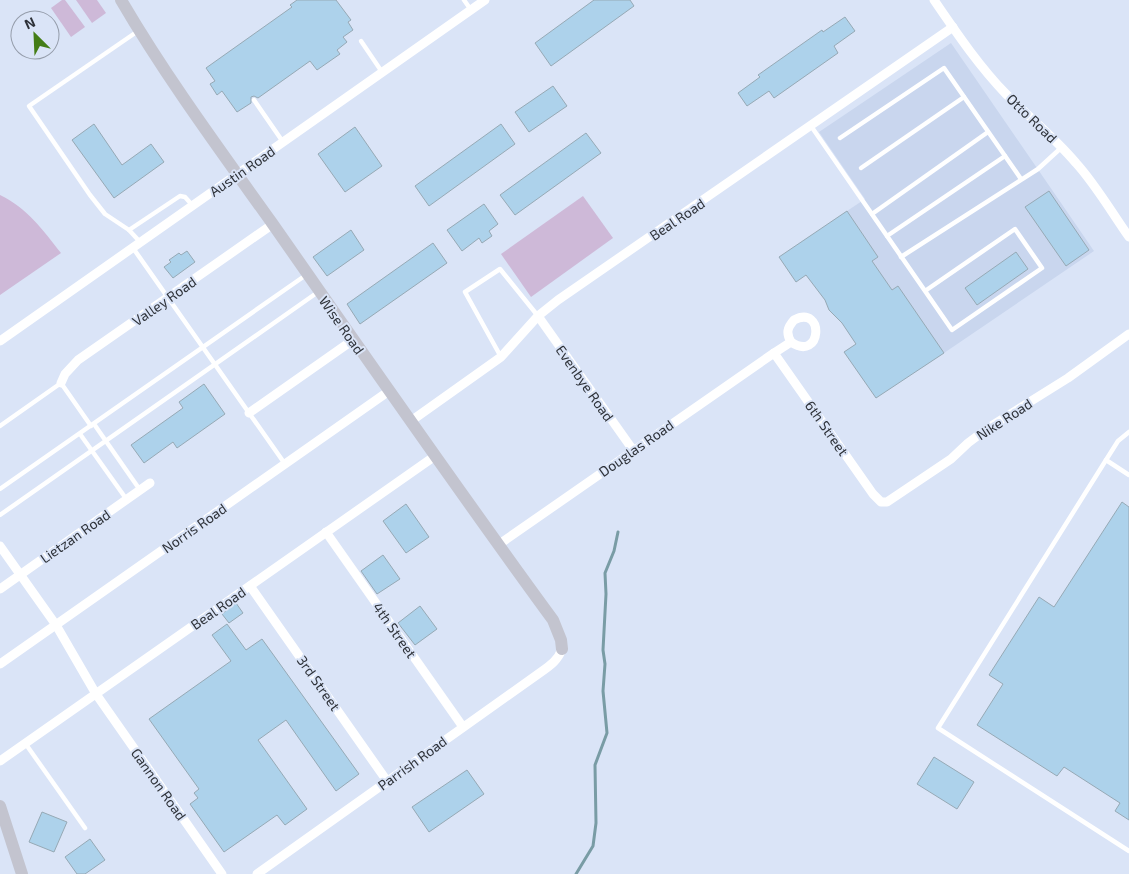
<svg xmlns="http://www.w3.org/2000/svg" width="1129" height="874" viewBox="0 0 1129 874" font-family="'Exo 2',sans-serif">
	<style>
		.built { fill: #c9d6ee }
		.green { fill: #ceb9d8 }
		.lines { fill: none; stroke-linecap: round; stroke-linejoin: round }
		.stream { stroke: #799ca5; stroke-width: 3 }
		.building { fill: #add2eb; stroke: #96a9b5 }
		.lane { stroke: #fff; stroke-width: 4.5 }
		.street { stroke: #fff; stroke-width: 9 }
		.secondary { stroke: #c3c4cf; stroke-width: 12 }
		.labels { text-anchor: middle; dominant-baseline: central; stroke-width: 4; stroke-linejoin: round; paint-order: stroke }
		.street-label { font-size: 14px; fill: #2e3239; stroke: #dae4f7 }
	</style>
	<rect width="100%" height="100%" fill="#dae4f7"/>
	<path class="built" d="M951 43 1094 251 944 353 898 286 892 290 872 261 878 257 847 211 865 199 819 132Z"/>
	<g class="green">
		<path d="M62 0H65L85 27 71 37 51 8Z"/>
		<path d="M76 0H97L106 13 92 23Z"/>
		<path d="M0 195C27 208 43 230 61 253L0 295Z"/>
		<path d="M583 196 613 238 531 297 501 254Z"/>
	</g>
	<g class="lines">
		<path class="stream" d="M576 874 593 846 596 823 595 765 607 733 603 691 605 664 603 650 606 594 605 573 614 551 618 532"/>
	</g>
	<g class="building">
		<path d="M297 0H336L351 20 348 22 353 30 343 37 347 42 337 50 340 54 317 70 310 61 258 98 254 96 251 97V103L237 112 222 91 217 95 210 84 215 81 206 68 292 7 290 5Z"/>
		<path d="M594 0H630L634 6 551 66 535 43Z"/>
		<path d="M845 17 855 31 834 46 838 53 774 98 769 91 747 106 738 93 760 77 758 75 822 30 823 32Z"/>
		<path d="M553 86 567 106 529 132 515 112Z"/>
		<path d="M94 124 122 165 151 144 164 162 114 198 72 140Z"/>
		<path d="M501 124 515 144 429 206 415 186Z"/>
		<path d="M355 127 382 166 345 192 318 154Z"/>
		<path d="M586 133 601 153 515 215 500 195Z"/>
		<path d="M1049 191 1089 250 1066 266 1025 207Z"/>
		<path d="M484 204 498 224 489 231 492 236 482 243 479 238 462 251 447 230Z"/>
		<path d="M847 211 878 257 872 261 892 290 898 286 944 353 876 398 844 352 856 344 842 323 829 310 825 300 806 275 796 282 779 257Z"/>
		<path d="M351 230 364 250 327 276 313 257Z"/>
		<path d="M433 243 447 263 360 324 347 304Z"/>
		<path d="M187 251 195 262 173 278 164 267 171 262 169 260 179 253 181 255Z"/>
		<path d="M1016 252 1028 269 977 305 965 288Z"/>
		<path d="M204 384 225 414 177 448 173 442 144 463 131 445 183 408 179 402Z"/>
		<path d="M1122 502 1129 507V820L1115 811 1120 803 1064 767 1057 776 977 725 1003 684 989 675 1039 597 1054 607Z"/>
		<path d="M406 504 429 537 406 553 383 521Z"/>
		<path d="M383 555 400 579 377 594 361 571Z"/>
		<path d="M236 603 243 613 229 623 222 614Z"/>
		<path d="M420 606 437 629 415 645 398 623Z"/>
		<path d="M227 624 246 650 262 639 359 774 336 791 286 720 258 740 307 809 285 825 277 815 224 852 190 804 198 798 194 793 199 789 149 719 231 661 212 635Z"/>
		<path d="M934 757 974 782 957 809 917 784Z"/>
		<path d="M467 770 484 794 429 832 412 807Z"/>
		<path d="M42 812 67 822 54 852 29 842Z"/>
		<path d="M90 839 105 860 85 874H77L65 857Z"/>
	</g>
	<g class="lines">
		<g class="lane">
			<path d="M464 0 471 10"/>
			<path d="M138 31 29 106 90 195 105 214 129 230 141 243"/>
			<path d="M361 41 382 72"/>
			<path d="M254 100 283 142"/>
			<path d="M811 126C858 194 905 262 952 330L1042 268 1015 229 925 291"/>
			<path d="M840 138 944 68 1021 179"/>
			<path d="M861 168 964 97"/>
			<path d="M872 214 988 132"/>
			<path d="M129 230 180 196 185 197 193 206"/>
			<path d="M887 236 1005 156"/>
			<path d="M133 248 285 464"/>
			<path d="M901 257 1038 169 1062 147"/>
			<path d="M501 357 465 292 500 269 538 316"/>
			<path d="M94 424 140 490"/>
			<path d="M0 426 61 383 91 426"/>
			<path d="M1129 432 1118 441 1106 460 938 728 1129 851"/>
			<path d="M80 434 127 500"/>
			<path d="M1106 460 1129 475"/>
			<path d="M0 489 306 275"/>
			<path d="M0 515 318 292"/>
			<path d="M25 743 85 828"/>
		</g>
		<g class="street">
			<path d="M934 0C956 32 978 65 1006 94 1029 117 1055 138 1076 163 1096 185 1112 213 1129 237"/>
			<path d="M538 316 633 450"/>
			<path d="M0 341 485 0"/>
			<path d="M774 353 873 494 881 502H887L951 459 968 443 988 428 1068 378 1129 334"/>
			<path d="M61 383 65 374 78 360 273 224"/>
			<path d="M249 413 353 340"/>
			<path d="M411 421 501 357 538 316 558 300 953 27"/>
			<path d="M326 532 463 727"/>
			<path d="M498 545 774 353 791 342C822 363 825 304 794 320 787 328 786 333 791 342"/>
			<path d="M0 546 56 625 96 694 222 874"/>
			<path d="M250 586 387 781"/>
			<path d="M0 589 150 483"/>
			<path d="M0 664 389 391"/>
			<path d="M0 761 435 456"/>
			<path d="M257 874 541 672C551 665 558 660 562 649"/>
		</g>
		<g class="secondary">
			<path d="M121 0C166 77 220 150 272 223 365 356 457 489 553 620L561 640 562 649"/>
			<path d="M0 806 22 874"/>
		</g>
	</g>
	<g class="labels">
		<g class="street-label">
			<text transform="translate(1032 118) rotate(44)">Otto Road</text>
			<text transform="translate(242 171) rotate(-35)">Austin Road</text>
			<text transform="translate(677 219) rotate(-34)">Beal Road</text>
			<text transform="translate(164 301) rotate(-35)">Valley Road</text>
			<text transform="translate(342 325) rotate(55)">Wise Road</text>
			<text transform="translate(585 383) rotate(55)">Evenbye Road</text>
			<text transform="translate(1004 419) rotate(-33)">Nike Road</text>
			<text transform="translate(827 428) rotate(55)">6th Street</text>
			<text transform="translate(636 448) rotate(-35)">Douglas Road</text>
			<text transform="translate(194 528) rotate(-35)">Norris Road</text>
			<text transform="translate(75 536) rotate(-35)">Lietzan Road</text>
			<text transform="translate(218 608) rotate(-35)">Beal Road</text>
			<text transform="translate(395 630) rotate(55)">4th Street</text>
			<text transform="translate(319 683) rotate(55)">3rd Street</text>
			<text transform="translate(412 763) rotate(-36)">Parrish Road</text>
			<text transform="translate(159 784) rotate(55)">Gannon Road</text>
		</g>
	</g>
	<g transform="translate(35 35) rotate(336)"><circle r="24" fill="#dae4f7" stroke="#959dab"/>
	<path d="M0-4L9 19L0 12L-9 19Z" fill="#447d16"/>
	<text y="-8" font-size="14" font-weight="bold" text-anchor="middle" fill="#2e3239">N</text>
	</g>
</svg>
